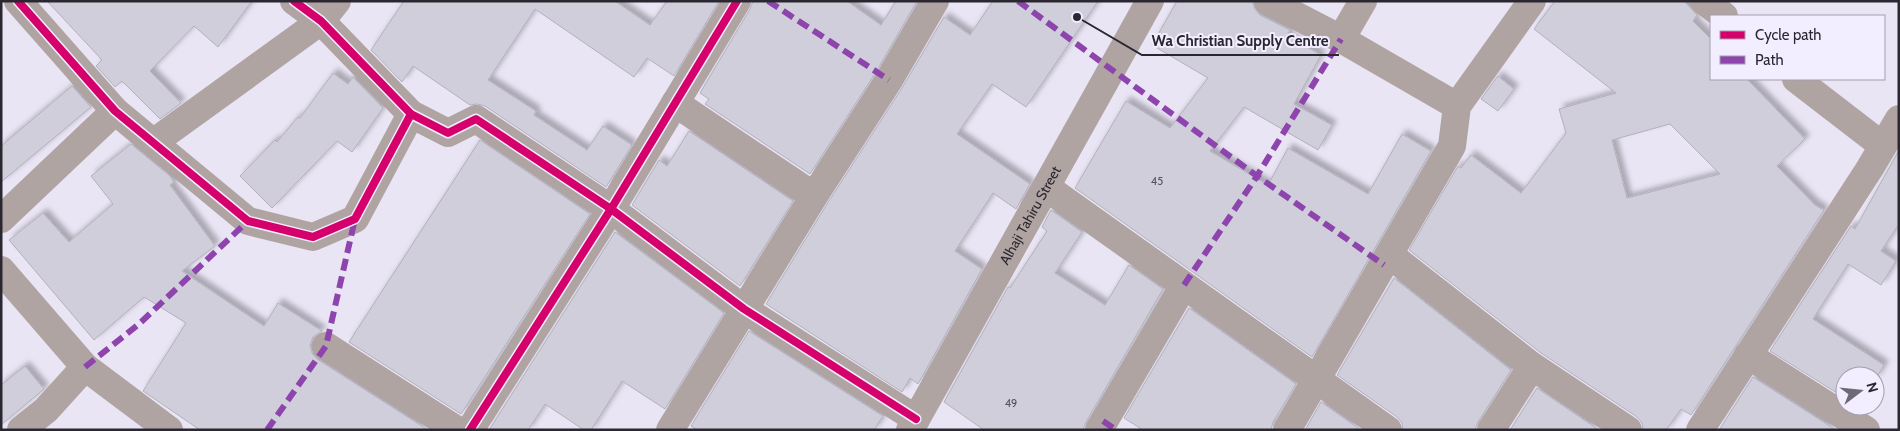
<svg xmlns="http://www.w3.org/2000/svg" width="1900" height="431" viewBox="0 0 1900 431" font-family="Cabin,sans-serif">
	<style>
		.building { fill: #d0cedb; stroke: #b2b0bc; fill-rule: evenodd; filter: url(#shadow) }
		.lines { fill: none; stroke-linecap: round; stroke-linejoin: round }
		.street { stroke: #b0a4a2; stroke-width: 28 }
		.quiet { stroke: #8e44ad; stroke-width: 6; stroke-dasharray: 12 6; stroke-linecap: butt }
		.cycleway-casing { stroke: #f3eeff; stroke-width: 11 }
		.cycleway { stroke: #d6006c; stroke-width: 8 }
		.labels { text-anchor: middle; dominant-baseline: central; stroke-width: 4; stroke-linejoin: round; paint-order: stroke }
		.number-label { font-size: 11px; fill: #56545e }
		.street-label { font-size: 14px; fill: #2a2731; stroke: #f3eeff }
		.leader { fill: none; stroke: #2a2731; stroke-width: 2 }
		.callout-dot { fill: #2a2731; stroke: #f3eeff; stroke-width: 2 }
		.callout-label { font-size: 15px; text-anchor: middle; font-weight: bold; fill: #2a2731; stroke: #f3eeff; stroke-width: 4; stroke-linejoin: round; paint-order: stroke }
	</style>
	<defs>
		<filter id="shadow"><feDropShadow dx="4.5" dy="-4.5" stdDeviation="2.5" flood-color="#0004"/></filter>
	</defs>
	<rect width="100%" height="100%" fill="#eae5f5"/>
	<g class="building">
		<path d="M47 1H252L218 47 194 26 150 71 181 103 160 119 122 81 115 87 96 66 102 60Z"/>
		<path d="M404 1H615L650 25 667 1H719L674 76 647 58 634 77 535 9 488 80 536 111 534 115 587 150 603 126 632 145 606 187 485 106 477 104 470 105 413 66 402 82 371 50Z"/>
		<path d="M753 1H847L881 25 896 1H917L876 72 810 174 705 104 709 99 700 93 750 9Z"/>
		<path d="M993 1H1098L1026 107 992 84 957 134 1030 184 1016 209 993 193 955 251 982 269 918 384 910 378 902 392 766 304 827 204 902 88 944 17 970 35Z"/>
		<path d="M1177 1H1252L1255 9 1260 15 1290 30 1287 36 1321 55 1294 104 1332 125 1318 150 1244 107 1210 151 1268 185 1288 148 1368 194 1402 134 1431 151 1312 357 1075 188 1126 101 1170 128 1208 78 1152 45Z"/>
		<path d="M1555 1H1684L1697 15 1693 21 1711 39V79H1747L1805 139 1777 166 1815 205 1824 210 1691 415 1681 409 1666 430H1643L1642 423 1637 417 1541 353 1409 250 1458 166 1461 168 1471 155 1521 193 1566 133 1559 109 1616 93 1534 29ZM1670 124 1720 174 1627 198 1612 140Z"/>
		<path d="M333 73 348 84 353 77 383 108 352 152 337 141 272 208 240 176 275 140 277 142 298 117 300 118Z"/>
		<path d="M1498 76 1514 89 1498 111 1481 99Z"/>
		<path d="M72 86 91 107 1 182V146Z"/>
		<path d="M689 131 793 201 740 286 632 205 659 160 667 166Z"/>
		<path d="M480 140 590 214 461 414 349 342Z"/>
		<path d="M131 144 170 176 174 182 170 185 215 246 182 271 264 326 278 303 322 331 313 337 310 345 312 353 317 359 428 430H200L143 391 186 323 144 297 94 340 9 240 43 213 69 242 113 204 91 176Z"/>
		<path d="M1899 150V224L1881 251 1896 261 1881 285 1848 264 1813 319 1884 365 1875 380V376H1845V398L1770 351 1851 226 1855 229Z"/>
		<path d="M1051 210 1082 232 1055 273 1105 305 1129 265 1163 289 1086 422 1083 430H984L944 402 1008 287 1010 288 1047 231 1042 227Z"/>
		<path d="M615 232 724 313 665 409 622 381 591 430H584L545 404 528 430H489Z"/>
		<path d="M1394 278 1511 370 1478 422 1475 430H1403L1402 423 1397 417 1337 375Z"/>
		<path d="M1189 308 1296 384 1273 422 1271 430H1143L1124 418Z"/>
		<path d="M749 331 883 416 874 430H697L691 426Z"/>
		<path d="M25 366 44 389 1 425V385Z"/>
		<path d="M1753 377 1836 430H1719Z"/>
		<path d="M1537 388 1599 430H1510Z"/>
		<path d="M1321 402 1361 430H1305Z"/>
	</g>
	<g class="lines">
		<g class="street">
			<path d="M18 1 115 111 248 221 313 237 355 219 411 114"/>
			<path d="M294 1 321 21 411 114 448 133 476 119 611 209 744 309 916 419"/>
			<path d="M1268 1 1341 39 1457 106"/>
			<path d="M1704 1 1724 16"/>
			<path d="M1341 39 1363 1"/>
			<path d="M1796 79 1883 146"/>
			<path d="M675 103 814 196"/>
			<path d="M154 142 321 21 337 1"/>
			<path d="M1046 187 1388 430"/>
			<path d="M1 219 115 111"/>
			<path d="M1390 255 1532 366 1628 430"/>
			<path d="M1 270 85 367 169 430"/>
			<path d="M326 346 457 430"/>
			<path d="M1748 355 1866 430"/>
			<path d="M21 430 46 410 85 367"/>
			<path d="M470 430 611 209 737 1"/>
			<path d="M670 430 814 196 889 80 935 1"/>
			<path id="s1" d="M910 430 1150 1"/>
			<path d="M1099 430 1184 285"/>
			<path d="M1287 430 1452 146 1457 106 1532 1"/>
			<path d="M1491 430 1532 366"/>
			<path d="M1700 430 1870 168 1899 119"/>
		</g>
		<g class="quiet">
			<path d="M768 1 889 80"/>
			<path d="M1018 1 1257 176 1384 265"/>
			<path d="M1184 285 1257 176 1341 39"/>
			<path d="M85 367 139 324 248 221"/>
			<path d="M1103 421 1116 430"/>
			<path d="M267 430 326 346 355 219"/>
		</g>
		<defs>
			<g id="cycleway">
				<path d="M18 1 115 111 248 221 313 237 355 219 411 114"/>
				<path d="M294 1 321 21 411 114 448 133 476 119 611 209 744 309 916 419"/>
				<path d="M470 430 611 209 737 1"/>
			</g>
		</defs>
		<use href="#cycleway" class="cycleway-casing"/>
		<use href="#cycleway" class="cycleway"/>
	</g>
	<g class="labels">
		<g class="number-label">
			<text x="1157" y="181">45</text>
			<text x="1011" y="403">49</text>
		</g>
		<g class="street-label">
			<text stroke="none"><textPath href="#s1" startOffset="246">Alhaji Tahiru Street</textPath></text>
		</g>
	</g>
	<path class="leader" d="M1077 17L1142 55H1339"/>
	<circle class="callout-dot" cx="1077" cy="17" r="5"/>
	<g class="callout-label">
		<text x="1240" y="46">Wa Christian Supply Centre</text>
	</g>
	<rect width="1900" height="431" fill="none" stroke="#2a2731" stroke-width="5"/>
	<rect x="1710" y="15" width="175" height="65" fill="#f3eeff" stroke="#a39ead"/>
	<rect x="1720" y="31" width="25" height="8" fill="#d6006c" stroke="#a39ead"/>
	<text x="1755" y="40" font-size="15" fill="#2a2731">Cycle path</text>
	<rect x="1720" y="56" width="25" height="8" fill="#8e44ad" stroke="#a39ead"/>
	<text x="1755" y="65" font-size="15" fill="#2a2731">Path</text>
	<g transform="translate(1860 391) rotate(74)"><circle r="24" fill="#f3eeff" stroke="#a39ead"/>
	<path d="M0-4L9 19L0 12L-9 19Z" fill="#6d6a76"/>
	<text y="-8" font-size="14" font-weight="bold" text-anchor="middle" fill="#2a2731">N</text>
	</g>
</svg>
